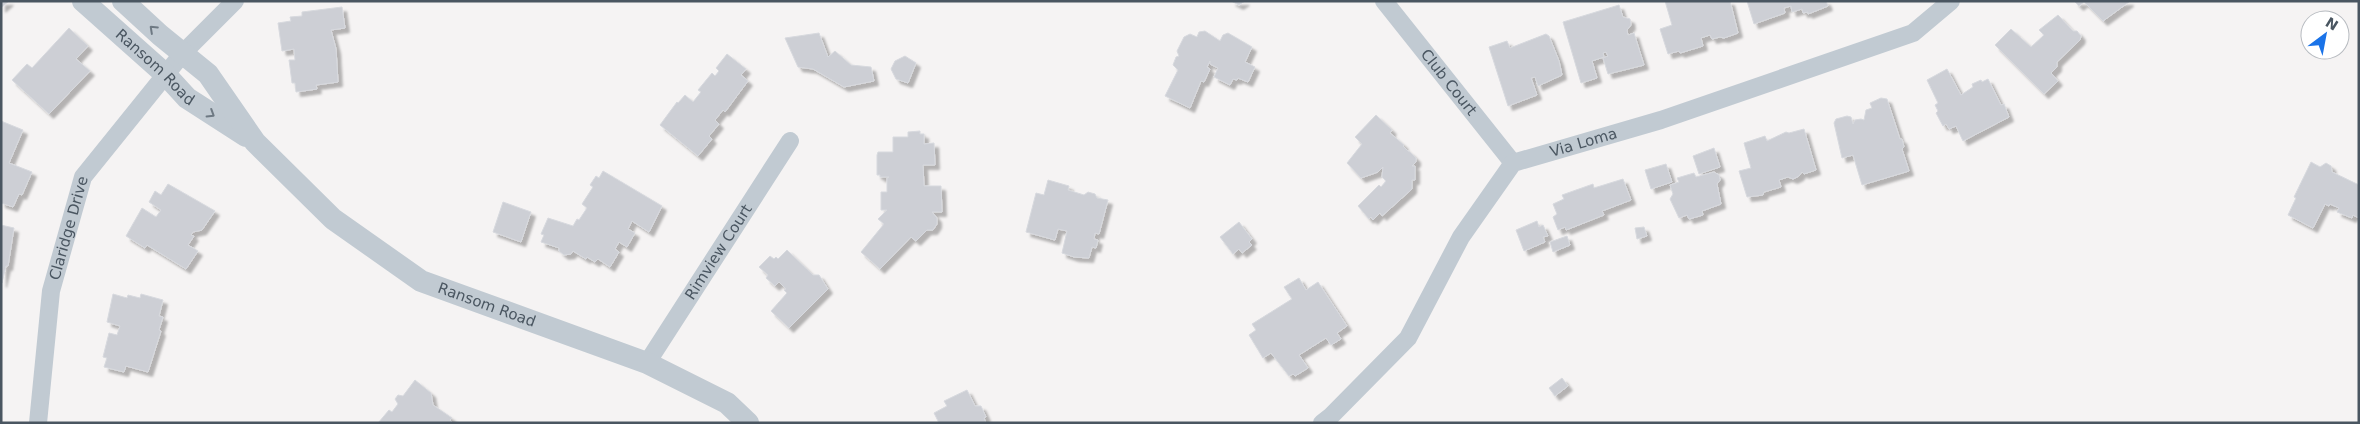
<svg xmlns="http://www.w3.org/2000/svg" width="2360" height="424" viewBox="0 0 2360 424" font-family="'DejaVu Sans',sans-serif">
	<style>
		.building { fill: #cdcfd5; stroke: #d7d9de; filter: url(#shadow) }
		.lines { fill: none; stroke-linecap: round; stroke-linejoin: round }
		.minor { stroke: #c1cad2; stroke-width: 18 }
		.tertiary { stroke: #c1cad2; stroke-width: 22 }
		.oneway { stroke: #6e7983 }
		.labels { text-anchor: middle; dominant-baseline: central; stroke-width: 4; stroke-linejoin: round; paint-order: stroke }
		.street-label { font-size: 15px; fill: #4a5661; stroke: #fff }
	</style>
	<defs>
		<filter id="shadow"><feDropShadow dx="4.5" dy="4.5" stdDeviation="1" flood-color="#0004"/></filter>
	</defs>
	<rect width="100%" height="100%" fill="#f5f3f3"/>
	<g class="building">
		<path d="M1 1H9L1 8Z"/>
		<path d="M1231 1H1245L1239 5Z"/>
		<path d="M1665 1H1730L1738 33 1724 38 1720 37 1712 39 1710 35 1701 38 1703 46 1680 53 1679 51 1668 54 1660 29 1672 25Z"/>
		<path d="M1747 1H1826L1828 6 1808 14V12L1803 13 1802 9 1792 12 1791 6 1784 8 1785 13 1754 24Z"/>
		<path d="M2074 1H2129V2L2103 21 2084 2 2079 6Z"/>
		<path d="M1619 5 1623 17 1630 19 1631 25 1627 30 1628 35 1634 33 1644 65 1608 74 1603 58 1608 56 1606 52 1603 53 1604 57 1592 61 1597 78 1581 83 1563 22Z"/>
		<path d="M342 7 345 28 331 30 336 49 338 82 316 85 317 89 296 92 295 83H292L289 60H295L294 49 282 51 278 23 291 21 290 17 302 16V12Z"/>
		<path d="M2058 15 2073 31H2077L2081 36 2080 40 2057 62V67L2051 73 2058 81 2044 94 1995 45 2011 29 2031 47 2044 35 2039 30Z"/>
		<path d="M69 28 88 46 76 59 90 71 49 114 12 80 27 64 32 68Z"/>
		<path d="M1205 31 1220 41 1223 35 1228 33 1252 47 1245 62 1255 67 1248 82 1238 78 1237 80 1233 79 1230 85 1214 77 1218 68 1210 64V61L1207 67 1210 69 1204 82 1201 81 1190 108 1165 96 1178 70 1173 65 1176 57 1179 56 1177 51 1184 37 1190 34 1197 37 1199 32Z"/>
		<path d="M819 33 828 57 835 51 851 65 871 67 874 81 844 87 813 69 798 67 785 38Z"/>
		<path d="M1546 34 1549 36 1559 61 1562 75 1538 86 1535 77 1531 78 1537 95 1508 106 1489 47 1507 41 1510 48Z"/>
		<path d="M727 54 746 69 741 75 748 81 725 112 723 110 715 120 719 124 709 136 712 139 698 156 660 125 677 102 678 103 685 95 693 102 701 92 698 90 712 73 715 76 719 71 716 68Z"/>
		<path d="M905 56 916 63 908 83 896 79 891 69 895 61Z"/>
		<path d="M1947 69 1961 95 1973 87 1972 84 1981 80 1982 82 1988 79 2001 105 2004 104 2009 117 1963 141 1956 126 1949 129 1946 124 1943 126 1936 113 1938 111 1935 105 1938 103 1927 80Z"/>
		<path d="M1881 98 1887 99 1900 139H1902L1904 147 1902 149 1909 171 1862 185 1853 155 1842 158 1834 123 1836 119 1847 116 1851 117 1853 124 1855 120 1861 119 1864 120 1866 110 1872 108 1870 103Z"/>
		<path d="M1376 115 1392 130 1390 133 1404 145 1403 146 1408 151 1410 152 1416 158V162L1412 166H1415V180H1412V189L1382 216 1380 213 1373 220 1371 217 1369 219 1358 206 1379 185 1381 187 1386 181 1382 177 1383 167 1378 172 1361 178 1347 163 1362 144 1355 137Z"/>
		<path d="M1 121 23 130 9 163 32 172 22 195 19 194 13 207 1 203Z"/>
		<path d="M1804 129 1816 170 1804 174 1802 172 1799 176 1793 179 1788 177 1779 180 1781 187 1764 192 1763 195 1747 197 1739 171 1751 168 1744 143 1765 136 1767 141 1786 132 1789 133Z"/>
		<path d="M920 131V134H924V144L934 143 935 165H923L924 186H941L942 212H932L937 218V224L933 230H927L916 241 911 237 880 269 861 252 884 224 878 219 887 210H881V192H887V178L889 177H880V175H877V155L878 152H893V137H908V132Z"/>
		<path d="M1714 148 1720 167 1699 174 1693 156Z"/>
		<path d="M2311 162 2320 167 2326 163 2331 166 2332 172 2359 185V218L2353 215 2352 218 2337 212 2339 208 2330 204 2329 206 2325 204 2313 228 2288 215 2296 198 2294 197Z"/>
		<path d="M1666 164 1672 182 1651 189 1645 170Z"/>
		<path d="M603 171 662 206 649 232 632 221 628 229 635 233 627 247 619 242 615 249 619 252 610 267 598 259 595 262 587 257 586 259 573 251 571 254 564 255 559 251V248L541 242 544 235 541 234 548 218 573 226 577 219 579 220 587 208 582 204 593 187 590 185 596 176 599 178Z"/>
		<path d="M1714 172 1719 175 1720 180 1717 184 1721 204 1702 211 1703 215 1689 219 1687 215 1679 218 1670 199 1673 194 1670 185 1679 182 1677 178 1694 173 1696 177Z"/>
		<path d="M1623 179 1631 200 1602 211 1604 215 1566 230 1565 227 1558 230 1553 217 1557 214 1553 204 1564 199 1562 195 1593 184 1594 188Z"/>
		<path d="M1048 180 1069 186 1068 190 1084 195 1088 192 1095 194 1097 198 1108 200 1099 234 1095 233 1094 239 1098 240 1096 248 1092 247 1089 258 1074 257 1062 253 1067 231 1058 229 1055 240 1026 232 1036 193 1044 195Z"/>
		<path d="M168 184 215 211 202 230 193 232 191 235 194 236 188 245 198 251 186 269 147 245 145 248 126 236 142 208 156 217 161 210 149 202 155 191 161 195Z"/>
		<path d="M503 202 531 212 521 242 493 232Z"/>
		<path d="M1537 221 1539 227 1543 225 1548 236 1543 237 1545 242 1524 251 1516 230Z"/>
		<path d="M1239 222 1252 239 1249 242 1252 245 1242 253 1239 249 1233 254 1220 237Z"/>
		<path d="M1 225 14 228 8 266H6L2 283Z"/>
		<path d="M1644 227 1647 236 1637 239 1635 228Z"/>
		<path d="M1567 236 1570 245 1553 252 1550 242Z"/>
		<path d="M787 250 813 275H819L828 289 789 328 771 311 787 293 784 290 786 289 779 282 775 286 766 278 768 275 759 267 770 256 774 259 776 257 778 259Z"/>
		<path d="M1299 278 1306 290 1318 282 1347 326 1337 333 1341 339 1331 345 1326 338 1299 355 1308 368 1295 376 1293 374 1289 376 1271 353 1263 358 1249 335 1256 330 1252 324 1292 299 1284 287Z"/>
		<path d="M113 294 127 298 128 295 140 298 141 294 163 300 159 316 163 317 159 330 161 331 148 372 126 366 124 372 104 367 107 358 103 357 109 333 117 335 120 326 107 322Z"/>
		<path d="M1562 378 1568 386 1555 396 1549 388Z"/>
		<path d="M415 380 431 393 433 405 452 418 450 420 453 423H378L389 410 392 412 398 404 395 399 398 395 403 396Z"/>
		<path d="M967 390 975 406H981L986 417 984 418 986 423H939L934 413 947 406 944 401Z"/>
	</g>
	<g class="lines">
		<g class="minor">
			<path id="s1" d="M1384 1 1513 163"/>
			<path id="s2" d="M647 363 790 141"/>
			<path id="s3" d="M38 423 51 291 83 177 183 53 235 1"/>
			<path id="s4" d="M1322 423 1331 416 1408 338 1461 237 1513 163 1661 120 1913 33 1951 1"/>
		</g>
		<g class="tertiary">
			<path id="s5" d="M83 1 165 74 187 98 246 136"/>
			<path id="s6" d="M123 1 160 35 208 74 255 142 333 219 421 281 647 363 727 403 748 423"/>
		</g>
	</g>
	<defs><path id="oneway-chevron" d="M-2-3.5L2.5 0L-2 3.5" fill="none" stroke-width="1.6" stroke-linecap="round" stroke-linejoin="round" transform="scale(1.25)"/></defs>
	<g class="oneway">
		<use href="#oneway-chevron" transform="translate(153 29) rotate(-137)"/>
		<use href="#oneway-chevron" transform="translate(211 114) rotate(32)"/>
	</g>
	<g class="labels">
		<g class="street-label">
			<text stroke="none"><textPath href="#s5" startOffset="98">Ransom Road</textPath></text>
			<text stroke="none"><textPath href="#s1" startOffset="104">Club Court</textPath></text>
			<text stroke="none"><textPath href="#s4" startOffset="399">Via Loma</textPath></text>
			<text stroke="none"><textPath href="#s3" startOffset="198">Claridge Drive</textPath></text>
			<text stroke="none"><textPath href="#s2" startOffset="132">Rimview Court</textPath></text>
			<text stroke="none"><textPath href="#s6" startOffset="482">Ransom Road</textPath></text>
		</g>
	</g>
	<rect width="2360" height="424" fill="none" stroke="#4a5661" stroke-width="5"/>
	<g transform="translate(2325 35) rotate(32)"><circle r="24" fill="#ffffff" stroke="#b7bbc0"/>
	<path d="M0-4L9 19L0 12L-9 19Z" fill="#1a73e8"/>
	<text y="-8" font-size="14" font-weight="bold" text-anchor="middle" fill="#4a5661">N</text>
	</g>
</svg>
